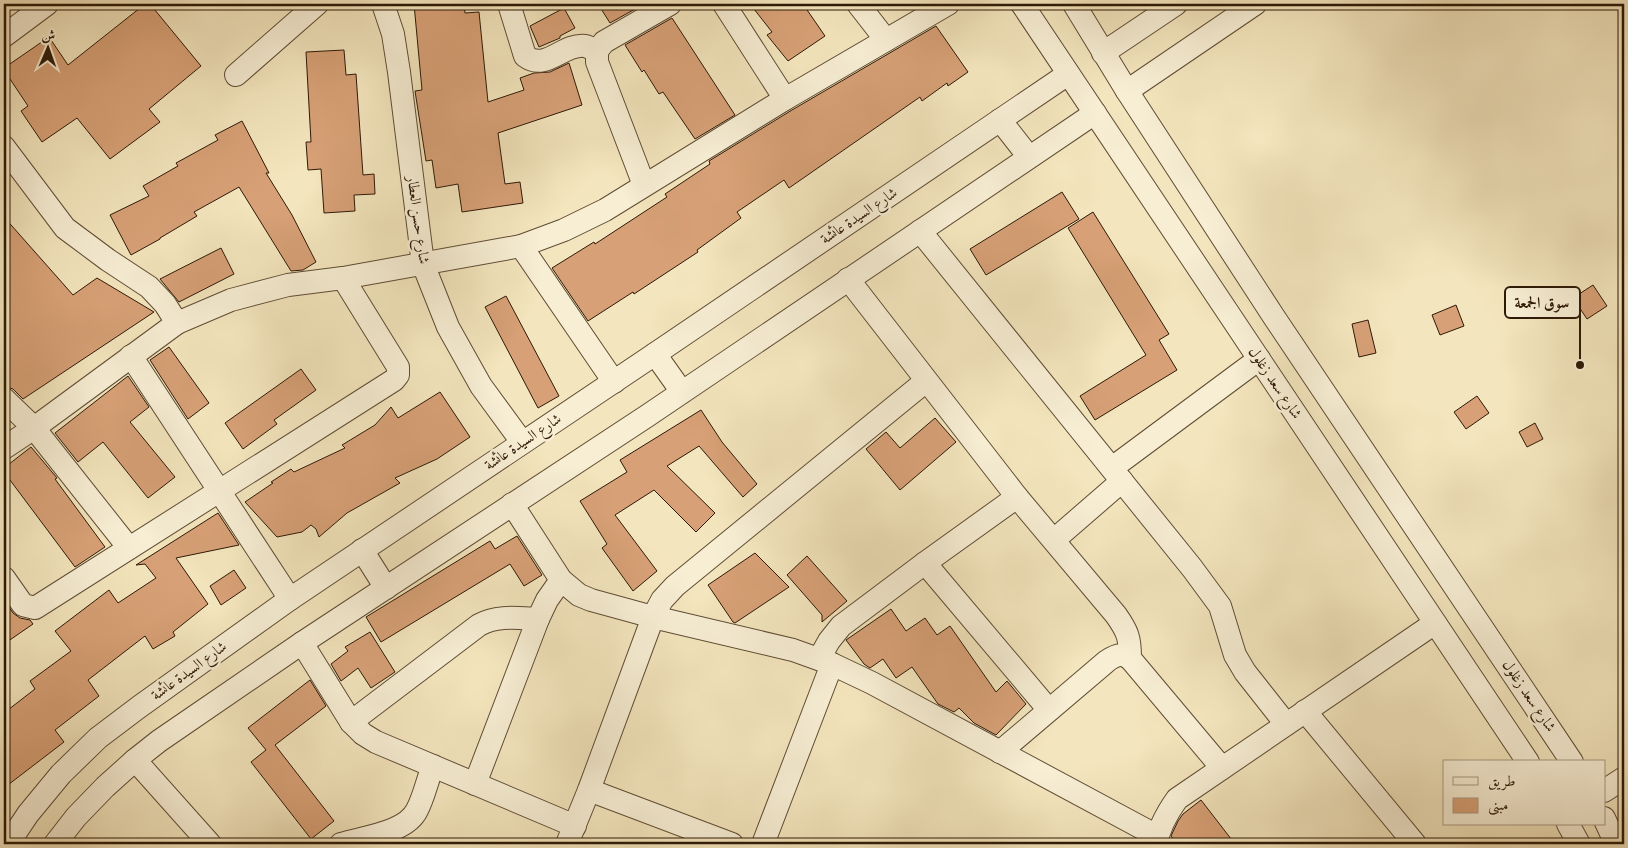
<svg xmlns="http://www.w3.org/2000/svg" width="1628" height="848" viewBox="0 0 1628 848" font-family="'IM FELL DW Pica',Amiri,serif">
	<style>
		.building { fill: #d7a076; stroke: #2e1907 }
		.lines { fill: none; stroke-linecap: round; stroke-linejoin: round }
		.minor-casing { stroke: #5f4c34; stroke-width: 24 }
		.minor { stroke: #f7eed4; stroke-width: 22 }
		.labels { text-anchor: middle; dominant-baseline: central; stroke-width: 5; stroke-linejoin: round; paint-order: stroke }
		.street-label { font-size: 15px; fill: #2e1907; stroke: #f7eed4 }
		.leader { fill: none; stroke: #2e1907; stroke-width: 2 }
		.callout-dot { fill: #2e1907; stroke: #f7eed4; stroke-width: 2 }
		.callout { fill: #f7eed4; stroke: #2e1907; stroke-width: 2 }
		.callout-label { font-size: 16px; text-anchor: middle; font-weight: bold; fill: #2e1907 }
	</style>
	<rect width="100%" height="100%" fill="#f3e5bd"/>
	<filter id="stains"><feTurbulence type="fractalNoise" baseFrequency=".004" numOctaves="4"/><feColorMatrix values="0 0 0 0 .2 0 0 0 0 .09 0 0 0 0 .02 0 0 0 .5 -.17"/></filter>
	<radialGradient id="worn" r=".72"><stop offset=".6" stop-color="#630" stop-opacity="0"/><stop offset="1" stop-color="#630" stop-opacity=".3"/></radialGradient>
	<g class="building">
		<path d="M145 4H150L201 66 149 109 160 122 110 159 77 118 42 142 21 111 28 106 4 70V68L49 37 68 65Z"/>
		<path d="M414 4H464L465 13 479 12 488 102 524 90 520 78 534 73 550 72 569 63 582 105 498 133 505 184 520 182 523 203 462 212 458 184 436 188 432 160 426 161 415 91 422 90Z"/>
		<path d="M598 4H644L610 23Z"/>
		<path d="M750 4H803L825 36 788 61 767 35 772 32Z"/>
		<path d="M564 8 575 28 560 36V38L539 47 530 26Z"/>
		<path d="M672 18 735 115 695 139 663 92 659 94 644 70 642 72 625 45Z"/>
		<path d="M936 26 968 72 948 86 947 83 922 101 920 97 789 188 784 180 737 212 741 218 697 250 698 252 634 294 633 292 588 321 552 268 594 242 595 244 667 197 665 194 710 164 709 161 792 110Z"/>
		<path d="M344 50 346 75 356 74 363 175 374 174 375 194 354 195 355 211 324 213 321 169 308 170 306 142H311L306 52Z"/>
		<path d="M242 121 269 173H266L292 215 316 262 303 270 291 271 239 187 194 212 197 216 160 238V239L131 255 110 215 149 196 143 186 178 166 176 163 218 140 215 135Z"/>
		<path d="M1062 192 1079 219 986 275 970 249Z"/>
		<path d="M1093 212 1169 334 1159 340 1177 370 1095 420 1080 396 1146 355 1068 228Z"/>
		<path d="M4 217 73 295 97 278 154 312 23 399 13 389 4 386Z"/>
		<path d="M221 248 234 274 179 302 160 279Z"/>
		<path d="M1593 285 1607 306 1587 319 1573 298Z"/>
		<path d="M506 296 559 396 538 408 485 307Z"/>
		<path d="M1456 305 1464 326 1440 335 1432 315Z"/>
		<path d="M1368 320 1376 353 1359 357 1352 324Z"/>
		<path d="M169 347 209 403 188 419 150 360Z"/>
		<path d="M301 369 316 390 274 420 277 424 243 449 225 423Z"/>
		<path d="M128 376 149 407 130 422 175 477 148 498 103 442 78 462 55 433Z"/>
		<path d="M440 392 470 437 437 459 395 478 400 483 347 513 319 537 316 529 311 525 302 532 277 537 245 502 273 483 271 482 291 469 294 472 345 448 342 445 375 425 391 407 398 418Z"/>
		<path d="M1477 396 1489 413 1466 429 1454 412Z"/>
		<path d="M701 410 722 442 757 484 743 497 699 446 667 466 715 513 696 532 654 490 615 515 657 571 633 591 602 548 607 544 580 501 627 472 620 460Z"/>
		<path d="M935 418 956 442 900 490 866 449 886 432 900 448Z"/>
		<path d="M1535 423 1543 439 1527 447 1519 432Z"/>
		<path d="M31 447 57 478 55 479 105 547 75 567 4 472V468Z"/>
		<path d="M218 513 239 545 176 558 208 604 173 632 175 636 153 649 145 636 88 680 99 696 55 730 64 742 4 788V713L35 689 30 681 71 651 55 631 109 590 118 603 156 578 145 564 136 565Z"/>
		<path d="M517 536 542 575 524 586 510 564 381 642 366 617 490 541 495 549Z"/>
		<path d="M755 553 789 587 735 623 733 622 708 585Z"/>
		<path d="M807 556 847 601 822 622V615L787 575Z"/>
		<path d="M234 570 246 588 221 605 210 586Z"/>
		<path d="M4 600 13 613 20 618 30 620 33 624 4 644Z"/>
		<path d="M891 609 906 631 925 618 937 635 950 626 996 692 1007 681 1026 704 996 735 974 723 959 708 954 712 938 704 912 667 896 678 883 659 870 668 864 664 846 640Z"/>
		<path d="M370 632 395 672 371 688 358 668 341 681 331 664 348 651 345 647Z"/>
		<path d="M310 680 326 706 275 745 334 821 311 839 251 762 266 750 248 728Z"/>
		<path d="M1201 800 1235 844H1177L1171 836 1178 821 1183 814Z"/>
	</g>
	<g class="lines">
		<defs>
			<g id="minor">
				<path d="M383 4 393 34 399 72 423 264 448 327 481 386 522 442"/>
				<path d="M509 4 525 56C546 72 563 43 585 46 589 47 593 49 597 51"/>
				<path d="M724 4 785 99"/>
				<path d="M858 4 886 40"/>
				<path d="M1022 4 1528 762"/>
				<path d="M1074 4 1127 91 1274 317 1572 762"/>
				<path d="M4 36 47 4"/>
				<path d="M1103 53 1176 4"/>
				<path d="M236 75 317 4"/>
				<path d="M1127 91 1255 4"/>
				<path d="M1000 120 1029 157"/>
				<path d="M4 147 65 228 108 260 149 287 165 304 177 323"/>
				<path d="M644 185 597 62V51L604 42 670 4"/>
				<path d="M920 231 1192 568 1220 606 1235 655 1245 672 1286 724"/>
				<path d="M521 246 614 382"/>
				<path d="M848 279 1017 497 1116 615C1128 632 1130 638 1130 658"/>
				<path d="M655 354 682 392"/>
				<path d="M131 356 290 599"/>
				<path d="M4 399 34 428 129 548"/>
				<path d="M4 448 34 428 177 323 231 300 288 285 343 278 521 246 564 230 605 210 785 99 948 4"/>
				<path d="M1112 468 1259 359"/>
				<path d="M512 504 561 580 579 595 591 600 653 617 793 650 832 664 872 683 1157 836"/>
				<path d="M1054 540 1122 481"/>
				<path d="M362 550 386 588"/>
				<path d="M925 563 1049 710"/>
				<path d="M4 578 23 605 35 608 394 380 398 375V367L343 278"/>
				<path d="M302 643 351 722 363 734 376 742 575 826"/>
				<path d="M819 659 829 641 841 626 925 563 1017 497"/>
				<path d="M1305 711 1415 844"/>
				<path d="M351 722 479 625C497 615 517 618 538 619"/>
				<path d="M1000 752 1107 661C1117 654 1124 652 1133 662L1222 768"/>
				<path d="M135 760 210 844"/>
				<path d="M475 784 538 619 547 600 561 580"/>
				<path d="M589 790 732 844"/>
				<path d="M1604 791 1624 778"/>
				<path d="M1604 818 1616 844"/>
				<path d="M1568 824 1579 844"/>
				<path d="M8 844 28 814 61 774 98 738 139 707 290 599 655 354 1068 74"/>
				<path d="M55 844 76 817 105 787 135 760 159 741 302 643 647 416 1095 113"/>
				<path d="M341 844C363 837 406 833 417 810 424 797 427 781 433 766"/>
				<path d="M567 844 589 790 653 617 662 600 675 586 926 381"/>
				<path d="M763 844 832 664"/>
				<path d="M1156 844C1159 827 1167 813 1177 799L1435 623"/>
			</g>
		</defs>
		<use href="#minor" class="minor-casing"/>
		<use href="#minor" class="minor"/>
	</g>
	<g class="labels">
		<g class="street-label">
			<text transform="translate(859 216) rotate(-34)">شارع السيدة عائشة</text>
			<text transform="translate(418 220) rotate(82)">شارع حسن العطار</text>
			<text transform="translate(1275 383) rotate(56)">شارع سعد زغلول</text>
			<text transform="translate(523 442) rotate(-34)">شارع السيدة عائشة</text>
			<text transform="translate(189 671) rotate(-36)">شارع السيدة عائشة</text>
			<text transform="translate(1529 696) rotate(56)">شارع سعد زغلول</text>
		</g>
	</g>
	<path class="leader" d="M1580 365L1580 303"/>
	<circle class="callout-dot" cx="1580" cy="365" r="5"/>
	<rect class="callout" x="1505" y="287" width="75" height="31" rx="5"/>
	<g class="callout-label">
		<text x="1542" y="308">سوق الجمعة</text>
	</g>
	<rect width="1628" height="848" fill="none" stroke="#f3e5bd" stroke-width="20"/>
	<rect x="5" y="5" width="1618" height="838" fill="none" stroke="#2e1907" stroke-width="2.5"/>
	<rect x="10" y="10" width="1608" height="828" fill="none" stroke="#2e1907"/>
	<rect x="1443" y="760" width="162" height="65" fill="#f7eed4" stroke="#a79982"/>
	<rect x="1453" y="777" width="25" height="8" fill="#f7eed4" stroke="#a79982"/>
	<text x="1488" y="786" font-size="15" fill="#2e1907">طريق</text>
	<rect x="1453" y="798" width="25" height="15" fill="#d7a076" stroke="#a79982"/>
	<text x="1488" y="810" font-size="15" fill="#2e1907">مبنى</text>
	<g transform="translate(48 48) rotate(2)" stroke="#f7eed4" stroke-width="4" paint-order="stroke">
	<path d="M0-4L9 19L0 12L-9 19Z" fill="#2e1907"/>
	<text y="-8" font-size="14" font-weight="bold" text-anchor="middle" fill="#2e1907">ش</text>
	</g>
	<rect width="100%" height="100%" filter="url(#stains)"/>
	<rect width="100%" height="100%" fill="url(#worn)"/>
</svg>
